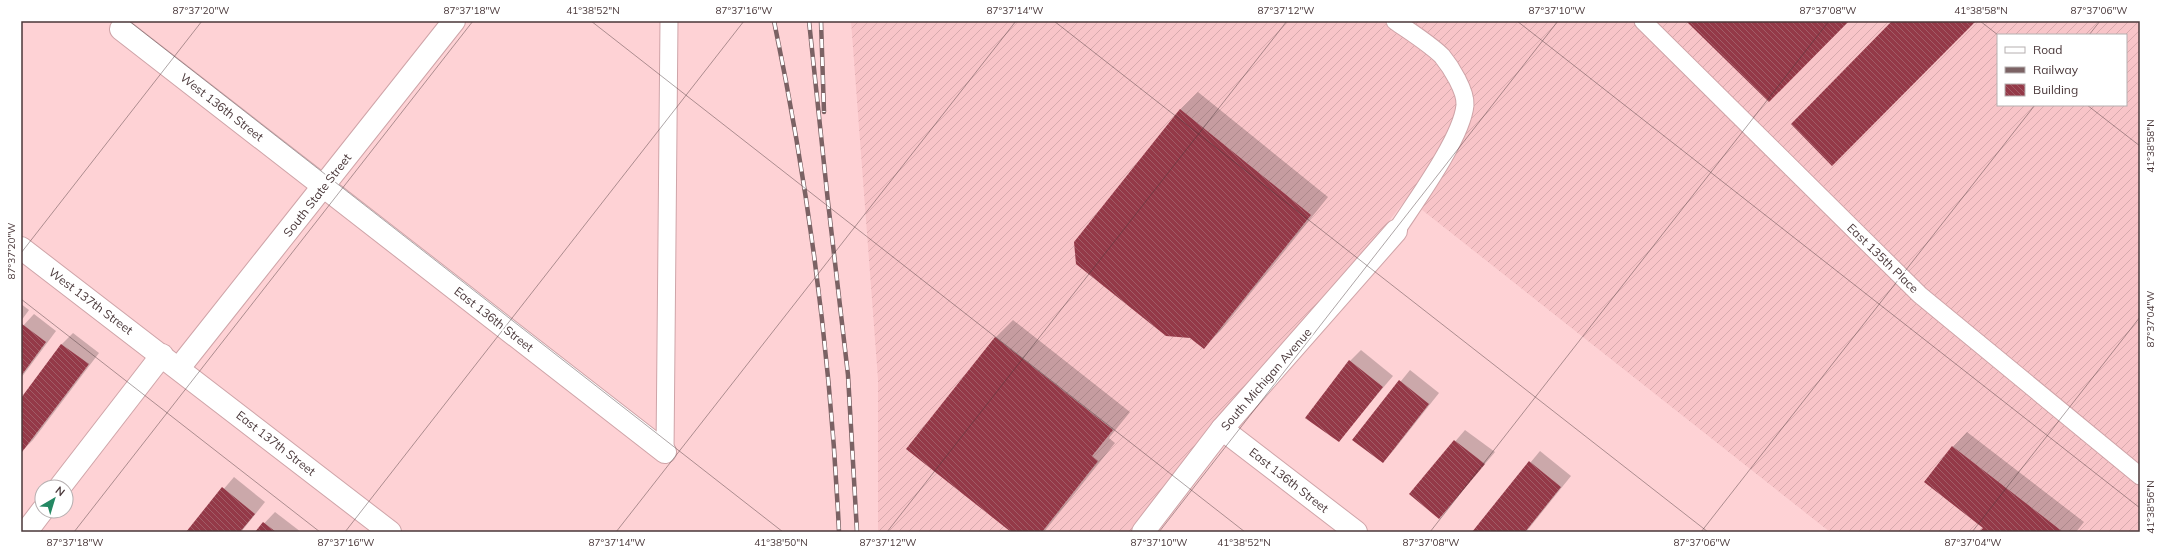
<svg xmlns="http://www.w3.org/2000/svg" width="2161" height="553" viewBox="0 0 2161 553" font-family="Mulish,sans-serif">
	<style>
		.industrial { fill: url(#industrial-furrows); fill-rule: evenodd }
		.shadow { fill: #0003 }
		.building { fill: url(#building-back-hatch) }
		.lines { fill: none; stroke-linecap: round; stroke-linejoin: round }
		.lane-casing { stroke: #cfa4a8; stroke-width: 19 }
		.street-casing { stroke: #cfa4a8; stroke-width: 24 }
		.lane { stroke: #fff; stroke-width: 17 }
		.street { stroke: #fff; stroke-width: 22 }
		.rail-casing { stroke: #7b6264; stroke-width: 4.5 }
		.rail { stroke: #fff; stroke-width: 3; stroke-dasharray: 9; stroke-linecap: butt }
		.ticks { fill: none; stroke: #493739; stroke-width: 1; stroke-opacity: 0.45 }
		.labels { text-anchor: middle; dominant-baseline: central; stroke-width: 4; stroke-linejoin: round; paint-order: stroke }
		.street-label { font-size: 12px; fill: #493739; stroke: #fff }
		.neatline { fill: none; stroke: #493739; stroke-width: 1.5 }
		.ticks-label { font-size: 10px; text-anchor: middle; fill: #493739 }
	</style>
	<defs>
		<pattern id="industrial-furrows" width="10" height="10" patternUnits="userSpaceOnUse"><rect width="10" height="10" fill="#f8c4c8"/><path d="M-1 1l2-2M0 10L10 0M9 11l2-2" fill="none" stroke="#d6a9ad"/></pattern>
		<pattern id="building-back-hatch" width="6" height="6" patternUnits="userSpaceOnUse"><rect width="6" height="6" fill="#943948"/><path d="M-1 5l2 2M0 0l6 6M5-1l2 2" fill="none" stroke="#a15c67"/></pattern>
	</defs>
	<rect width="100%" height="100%" fill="#fed2d5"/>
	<path class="industrial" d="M851 21H2140V532H1830L1407 198 1145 532H878V379ZM1998 35H2126V105H1998Z"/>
	<g class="shadow">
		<path d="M1198 92 1328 197 1221 330 1204 348 1191 337 1180 110Z"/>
		<path d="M21 304 29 310 21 321Z"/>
		<path d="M34 314 56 331 21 378V328Z"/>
		<path d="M1013 320 1130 412 1109 438 1115 443 1044 532H1012L995 338Z"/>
		<path d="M73 333 99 353 33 440 22 451 21 399 62 344Z"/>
		<path d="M1361 350 1393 376 1338 441 1350 361Z"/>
		<path d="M1410 370 1439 393 1393 451 1383 462 1353 440Z"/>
		<path d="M1465 430 1495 452 1439 518 1410 494Z"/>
		<path d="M1967 432 2084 522 2076 532H1981L1984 528 1953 447Z"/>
		<path d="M1540 451 1571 476 1526 532H1473Z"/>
		<path d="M234 477 265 502 241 532H187Z"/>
		<path d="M275 512 301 532H256Z"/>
	</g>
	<g class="building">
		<path d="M1686 21H1849L1769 102Z"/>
		<path d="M1892 21H1976L1832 166 1791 124Z"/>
		<path d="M1180 109 1311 215 1204 349 1190 338 1166 336 1076 264 1074 242Z"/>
		<path d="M22 324 46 342 21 376V326Z"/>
		<path d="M995 337 1113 430 1092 456 1098 461 1042 532H1011L906 449Z"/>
		<path d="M61 344 89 364 22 452 21 398Z"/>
		<path d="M1349 360 1383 387 1339 442 1305 418Z"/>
		<path d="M1399 380 1429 404 1383 463 1352 440Z"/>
		<path d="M1454 440 1485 464 1439 519 1409 494Z"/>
		<path d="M1952 446 2063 532H1979L1983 528 1924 482Z"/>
		<path d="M1529 461 1561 487 1525 532H1472Z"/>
		<path d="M222 487 255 514 240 532H186Z"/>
		<path d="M263 522 276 532H255Z"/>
	</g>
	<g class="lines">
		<defs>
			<g id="lane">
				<path d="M1395 21C1409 31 1430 44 1442 56 1451 67 1466 91 1465 105 1462 138 1415 202 1396 231"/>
				<path d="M1643 21 1920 295 2140 476"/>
				<path d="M665 452 669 21"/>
			</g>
			<g id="street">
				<path d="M121 29 665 452"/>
				<path d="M21 248 390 532"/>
				<path d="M179 368 454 21"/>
				<path d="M1222 429 1356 532"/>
				<path d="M60 487 162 355"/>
				<path d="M26 532 42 511"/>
				<path d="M1143 532 1222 429 1396 231"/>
			</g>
		</defs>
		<use href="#lane" class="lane-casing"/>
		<use href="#street" class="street-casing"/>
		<use href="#lane" class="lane"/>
		<use href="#street" class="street"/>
		<defs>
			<g id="rail">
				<path d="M774 21C809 189 831 361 839 532"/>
				<path d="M809 21 828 202 848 375 857 532"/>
				<path d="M821 21 824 112"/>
			</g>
		</defs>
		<use href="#rail" class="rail-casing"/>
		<use href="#rail" class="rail"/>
	</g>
	<path class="ticks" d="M129 21 783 532M591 21 1245 532M1054 21 1708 532M1517 21 2140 508M1980 21 1998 35M2089 35 2100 21M2087 105 2140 146M21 253 202 21M21 299 320 532M74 532 473 21M345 532 744 21M616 532 1016 21M887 532 1287 21M1159 532 1558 21M1430 532 1829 21M1701 532 2035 105M1972 532 2140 317"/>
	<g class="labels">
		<g class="street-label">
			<text transform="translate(222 107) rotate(38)">West 136th Street</text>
			<text transform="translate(317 195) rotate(-52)">South State Street</text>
			<text transform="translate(1883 258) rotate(44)">East 135th Place</text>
			<text transform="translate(91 301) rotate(37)">West 137th Street</text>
			<text transform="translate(494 319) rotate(38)">East 136th Street</text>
			<text transform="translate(1266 379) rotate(-49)">South Michigan Avenue</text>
			<text transform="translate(276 443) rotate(38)">East 137th Street</text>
			<text transform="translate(1289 480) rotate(38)">East 136th Street</text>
		</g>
	</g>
	<rect width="2161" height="553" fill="none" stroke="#ffffff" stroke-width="44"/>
	<rect x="1997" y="34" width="130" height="72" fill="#ffffff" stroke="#b6afb0"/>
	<rect x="2005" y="47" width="20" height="6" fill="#ffffff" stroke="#b6afb0"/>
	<text x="2033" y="54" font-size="12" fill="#493739">Road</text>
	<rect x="2005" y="67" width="20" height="6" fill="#7b6264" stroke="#b6afb0"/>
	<text x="2033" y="74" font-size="12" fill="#493739">Railway</text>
	<rect x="2005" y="84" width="20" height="12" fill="url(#building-back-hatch)" stroke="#b6afb0"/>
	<text x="2033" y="94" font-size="12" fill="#493739">Building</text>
	<g transform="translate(54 499) rotate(38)"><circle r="19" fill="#ffffff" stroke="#b6afb0"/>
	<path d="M0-3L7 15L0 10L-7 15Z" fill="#248863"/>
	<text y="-6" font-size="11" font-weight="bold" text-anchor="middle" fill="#493739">N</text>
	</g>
	<rect x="22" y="22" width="2117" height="509" class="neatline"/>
	<g class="ticks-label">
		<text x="201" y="14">87°37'20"W</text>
		<text x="472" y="14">87°37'18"W</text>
		<text x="593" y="14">41°38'52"N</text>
		<text x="744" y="14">87°37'16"W</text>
		<text x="1015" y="14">87°37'14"W</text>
		<text x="1286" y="14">87°37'12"W</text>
		<text x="1557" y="14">87°37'10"W</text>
		<text x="1828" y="14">87°37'08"W</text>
		<text x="1981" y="14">41°38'58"N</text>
		<text x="2099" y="14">87°37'06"W</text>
		<text transform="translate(2150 146) rotate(-90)" y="4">41°38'58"N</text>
		<text transform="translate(11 251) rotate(-90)" y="4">87°37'20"W</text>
		<text transform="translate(2150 319) rotate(-90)" y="4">87°37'04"W</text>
		<text transform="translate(2150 507) rotate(-90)" y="4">41°38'56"N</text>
		<text x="75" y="546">87°37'18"W</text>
		<text x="346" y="546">87°37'16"W</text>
		<text x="617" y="546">87°37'14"W</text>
		<text x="781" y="546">41°38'50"N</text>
		<text x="888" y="546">87°37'12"W</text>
		<text x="1159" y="546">87°37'10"W</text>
		<text x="1244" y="546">41°38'52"N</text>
		<text x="1431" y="546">87°37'08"W</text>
		<text x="1702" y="546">87°37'06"W</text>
		<text x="1973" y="546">87°37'04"W</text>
	</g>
</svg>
